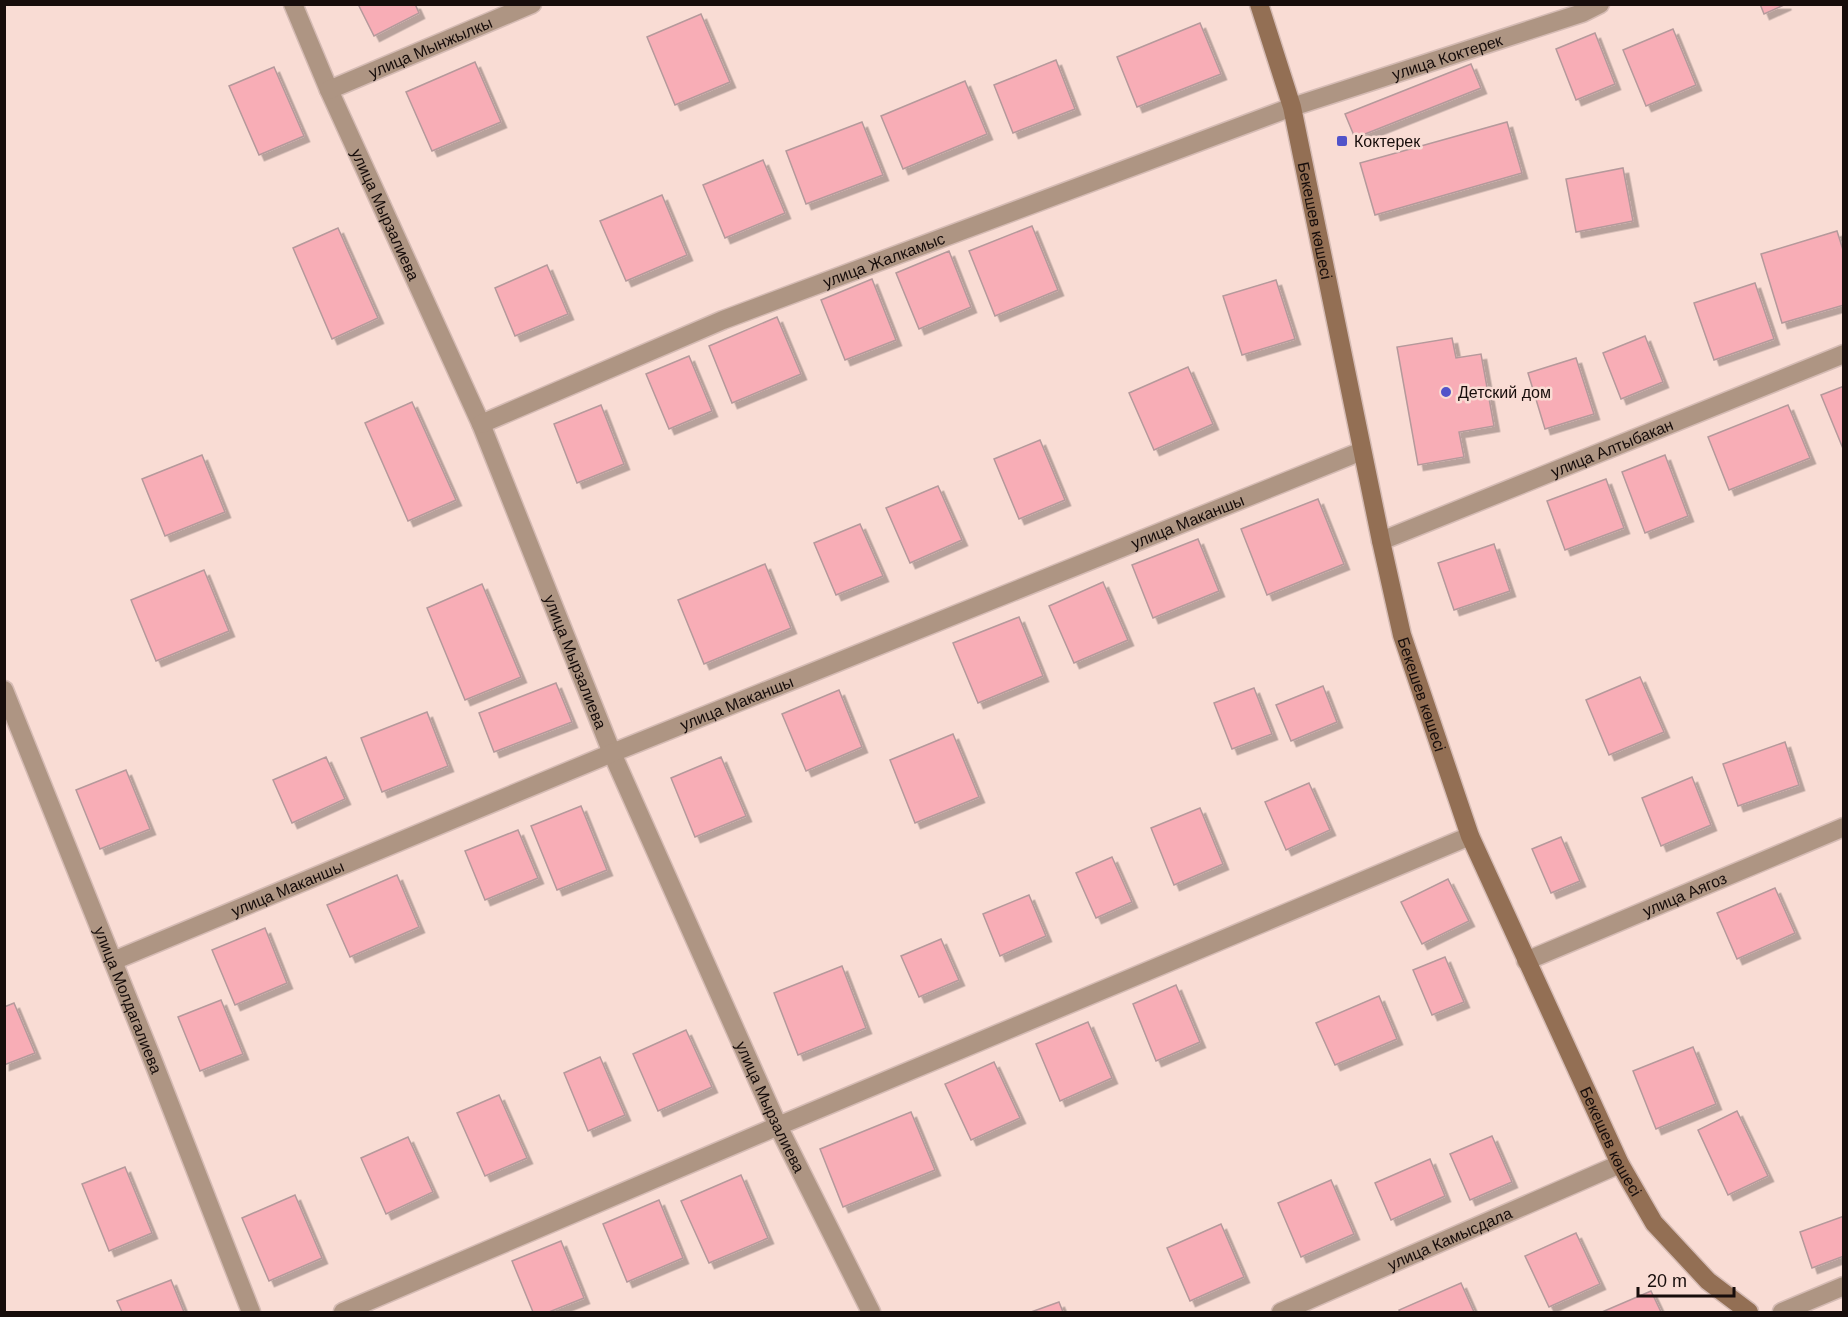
<svg xmlns="http://www.w3.org/2000/svg" width="1848" height="1317" viewBox="0 0 1848 1317" font-family="Helvetica,sans-serif">
	<style>
		.building { fill: #f8adb6; stroke: #b5999b; stroke-width: 1.5; filter: url(#shadow) }
		.lines { fill: none; stroke-linecap: round; stroke-linejoin: round }
		.street-casing { stroke: #d5bbb4; stroke-width: 21 }
		.secondary-casing { stroke: #d5bbb4; stroke-width: 21 }
		.street { stroke: #ae9583; stroke-width: 18 }
		.secondary { stroke: #936f54; stroke-width: 18 }
		.poi-dot { fill: #5153c9; stroke: #f9dcd4; stroke-width: 2 }
		.labels { text-anchor: middle; dominant-baseline: central; stroke-width: 5; stroke-linejoin: round; paint-order: stroke }
		.street-label { font-size: 16px; fill: #170d0b; stroke: #f9dcd4 }
		.poi-label { font-size: 16px; fill: #170d0b; stroke: #f9dcd4; text-anchor: start }
	</style>
	<defs>
		<filter id="shadow"><feDropShadow dx="5.5" dy="5.5" stdDeviation="0" flood-color="#0004"/></filter>
	</defs>
	<rect width="100%" height="100%" fill="#f9dcd4"/>
	<g class="building">
		<path d="M358 4H415L419 13 374 36Z"/>
		<path d="M1760 4H1786L1764 14Z"/>
		<path d="M701 14 730 82 675 105 647 37Z"/>
		<path d="M1200 23 1221 74 1137 107 1117 57Z"/>
		<path d="M1673 29 1696 85 1646 106 1623 50Z"/>
		<path d="M1595 33 1615 84 1576 100 1556 49Z"/>
		<path d="M1056 60 1075 109 1013 133 994 85Z"/>
		<path d="M475 62 501 122 432 151 406 92Z"/>
		<path d="M1471 64 1481 88 1355 138 1345 114Z"/>
		<path d="M274 67 304 136 259 155 229 86Z"/>
		<path d="M965 81 987 134 903 169 881 116Z"/>
		<path d="M862 122 883 175 806 204 786 151Z"/>
		<path d="M1507 122 1522 173 1375 215 1360 163Z"/>
		<path d="M763 160 785 213 725 238 703 185Z"/>
		<path d="M1623 168 1633 221 1576 232 1566 179Z"/>
		<path d="M662 195 687 255 626 281 600 221Z"/>
		<path d="M1032 226 1058 290 995 316 969 251Z"/>
		<path d="M338 228 378 318 332 339 293 248Z"/>
		<path d="M1837 231 1844 253V305L1782 323 1761 254Z"/>
		<path d="M949 251 971 307 919 329 896 273Z"/>
		<path d="M547 265 568 314 515 336 495 288Z"/>
		<path d="M872 279 896 340 845 360 821 300Z"/>
		<path d="M1276 280 1295 339 1242 355 1223 296Z"/>
		<path d="M1755 283 1774 339 1714 360 1694 303Z"/>
		<path d="M777 317 801 374 732 403 709 346Z"/>
		<path d="M1645 336 1663 382 1621 399 1603 353Z"/>
		<path d="M1452 338 1456 358 1481 354 1494 426 1459 432 1464 457 1418 465 1397 347Z"/>
		<path d="M689 356 712 411 669 429 646 374Z"/>
		<path d="M1576 358 1594 414 1545 429 1528 373Z"/>
		<path d="M1188 367 1213 424 1154 450 1129 393Z"/>
		<path d="M1844 386V451L1821 395Z"/>
		<path d="M412 402 456 500 408 521 365 423Z"/>
		<path d="M601 405 624 464 577 483 554 424Z"/>
		<path d="M1788 405 1810 458 1729 490 1708 437Z"/>
		<path d="M1040 440 1065 500 1019 519 994 459Z"/>
		<path d="M202 455 225 512 165 536 142 479Z"/>
		<path d="M1665 455 1688 516 1645 533 1622 472Z"/>
		<path d="M1606 479 1624 528 1565 550 1547 501Z"/>
		<path d="M938 486 962 540 910 563 886 508Z"/>
		<path d="M1318 499 1344 564 1267 595 1241 529Z"/>
		<path d="M860 524 883 576 836 595 814 543Z"/>
		<path d="M1198 539 1219 591 1153 618 1132 565Z"/>
		<path d="M1494 544 1510 591 1454 610 1438 563Z"/>
		<path d="M765 564 791 628 704 664 678 600Z"/>
		<path d="M204 570 229 631 156 661 131 600Z"/>
		<path d="M1103 582 1128 640 1074 663 1049 606Z"/>
		<path d="M482 584 521 677 465 700 427 608Z"/>
		<path d="M1019 617 1043 676 978 703 953 643Z"/>
		<path d="M1640 677 1664 732 1609 755 1586 700Z"/>
		<path d="M556 683 572 722 494 752 479 713Z"/>
		<path d="M1323 686 1337 722 1291 741 1276 705Z"/>
		<path d="M1254 688 1272 734 1232 749 1214 703Z"/>
		<path d="M839 690 862 747 806 771 782 714Z"/>
		<path d="M427 712 448 766 382 792 361 738Z"/>
		<path d="M953 734 979 797 915 823 890 760Z"/>
		<path d="M1785 742 1799 785 1738 806 1723 764Z"/>
		<path d="M326 757 345 799 292 823 273 780Z"/>
		<path d="M721 757 746 816 695 837 671 778Z"/>
		<path d="M126 770 150 829 100 849 76 790Z"/>
		<path d="M1692 777 1711 825 1661 846 1642 798Z"/>
		<path d="M1309 783 1330 830 1286 850 1265 802Z"/>
		<path d="M581 806 607 870 557 890 531 826Z"/>
		<path d="M1200 808 1223 864 1174 885 1151 828Z"/>
		<path d="M518 830 538 878 485 900 465 851Z"/>
		<path d="M1561 837 1580 881 1551 893 1532 849Z"/>
		<path d="M1112 857 1132 902 1096 918 1076 873Z"/>
		<path d="M397 875 419 927 350 957 327 905Z"/>
		<path d="M1448 879 1469 921 1422 944 1401 902Z"/>
		<path d="M1775 888 1795 933 1737 959 1717 913Z"/>
		<path d="M1029 895 1046 936 1000 956 983 914Z"/>
		<path d="M265 928 287 983 235 1005 212 950Z"/>
		<path d="M941 939 959 980 919 997 901 956Z"/>
		<path d="M1445 957 1464 1002 1432 1015 1413 970Z"/>
		<path d="M842 966 866 1028 798 1055 774 993Z"/>
		<path d="M1176 985 1200 1042 1156 1061 1133 1004Z"/>
		<path d="M1379 996 1397 1039 1335 1065 1316 1023Z"/>
		<path d="M221 1000 243 1054 200 1071 178 1017Z"/>
		<path d="M14 1003 35 1053 4 1065V1007Z"/>
		<path d="M1088 1022 1112 1078 1060 1101 1036 1044Z"/>
		<path d="M686 1030 712 1087 658 1111 633 1054Z"/>
		<path d="M1693 1047 1716 1104 1656 1129 1633 1071Z"/>
		<path d="M600 1057 625 1115 588 1131 564 1073Z"/>
		<path d="M994 1062 1020 1118 971 1140 945 1084Z"/>
		<path d="M499 1095 527 1158 485 1176 457 1113Z"/>
		<path d="M1737 1111 1768 1176 1728 1195 1698 1130Z"/>
		<path d="M911 1112 935 1170 843 1207 820 1149Z"/>
		<path d="M1492 1136 1512 1182 1470 1200 1450 1154Z"/>
		<path d="M408 1137 433 1192 386 1214 361 1158Z"/>
		<path d="M1430 1159 1445 1196 1391 1220 1375 1183Z"/>
		<path d="M125 1167 152 1233 109 1251 82 1184Z"/>
		<path d="M741 1175 768 1238 709 1263 681 1201Z"/>
		<path d="M1331 1180 1354 1234 1301 1257 1278 1203Z"/>
		<path d="M295 1195 322 1258 269 1281 242 1218Z"/>
		<path d="M659 1200 683 1258 627 1282 603 1224Z"/>
		<path d="M1844 1216V1256L1812 1268 1800 1232Z"/>
		<path d="M1221 1224 1244 1277 1190 1301 1167 1248Z"/>
		<path d="M1576 1233 1600 1284 1549 1307 1525 1256Z"/>
		<path d="M561 1241 584 1298 549 1312H533L512 1261Z"/>
		<path d="M171 1280 184 1312H122L117 1301Z"/>
		<path d="M1461 1283 1474 1312H1400L1399 1310Z"/>
		<path d="M1651 1291 1661 1312H1602Z"/>
		<path d="M1059 1302 1063 1312H1031Z"/>
	</g>
	<g class="lines">
		<defs>
			<g id="street">
				<path id="s1" d="M293 4 329 90 481 424 612 753 778 1126 871 1312"/>
				<path id="s2" d="M329 90 532 4"/>
				<path id="s3" d="M481 424 723 320 1292 107 1582 13 1600 4"/>
				<path id="s4" d="M1381 541 1844 354"/>
				<path id="s5" d="M4 690 153 1061 251 1312"/>
				<path id="s6" d="M113 961 612 753 1362 451"/>
				<path id="s7" d="M1526 961 1844 827"/>
				<path d="M343 1312 778 1126 1470 836"/>
				<path id="s8" d="M1281 1312 1620 1164"/>
				<path d="M1782 1312 1844 1286"/>
			</g>
			<g id="secondary">
				<path id="s9" d="M1259 4 1292 107 1381 541 1402 635 1470 836 1620 1164 1654 1223 1708 1281 1749 1312"/>
			</g>
		</defs>
		<use href="#street" class="street-casing"/>
		<use href="#secondary" class="secondary-casing"/>
		<use href="#street" class="street"/>
		<use href="#secondary" class="secondary"/>
	</g>
	<g class="poi-dot">
		<rect x="1336" y="135" width="12" height="12" rx="3"/>
		<circle cx="1446" cy="392" r="6"/>
	</g>
	<g class="labels">
		<g class="street-label">
			<text stroke="none"><textPath href="#s2" startOffset="110">улица Мынжылкы</textPath></text>
			<text stroke="none"><textPath href="#s3" startOffset="1034">улица Коктерек</textPath></text>
			<text stroke="none"><textPath href="#s1" startOffset="230">улица Мырзалиева</textPath></text>
			<text stroke="none"><textPath href="#s9" startOffset="224">Бекешев көшесі</textPath></text>
			<text stroke="none"><textPath href="#s3" startOffset="435">улица Жалкамыс</textPath></text>
			<text stroke="none"><textPath href="#s4" startOffset="249">улица Алтыбакан</textPath></text>
			<text stroke="none"><textPath href="#s6" startOffset="1161">улица Маканшы</textPath></text>
			<text stroke="none"><textPath href="#s1" startOffset="716">улица Мырзалиева</textPath></text>
			<text stroke="none"><textPath href="#s9" startOffset="710">Бекешев көшесі</textPath></text>
			<text stroke="none"><textPath href="#s6" startOffset="675">улица Маканшы</textPath></text>
			<text stroke="none"><textPath href="#s6" startOffset="189">улица Маканшы</textPath></text>
			<text stroke="none"><textPath href="#s7" startOffset="172">улица Аягоз</textPath></text>
			<text stroke="none"><textPath href="#s5" startOffset="334">улица Молдагалиева</textPath></text>
			<text stroke="none"><textPath href="#s1" startOffset="1202">улица Мырзалиева</textPath></text>
			<text stroke="none"><textPath href="#s9" startOffset="1196">Бекешев көшесі</textPath></text>
			<text stroke="none"><textPath href="#s8" startOffset="184">улица Камысдала</textPath></text>
		</g>
		<g class="poi-label">
			<text x="1354" y="141">Коктерек</text>
			<text x="1458" y="392">Детский дом</text>
		</g>
	</g>
	<rect width="1848" height="1317" fill="none" stroke="#170d0b" stroke-width="12"/>
	<path d="M1638 1287v9h96v-9" fill="none" stroke="#170d0b" stroke-width="3"/>
	<text x="1647" y="1287" font-size="18" fill="#170d0b" stroke="#f9dcd4" stroke-width="4.5" paint-order="stroke">20 m</text>
</svg>
